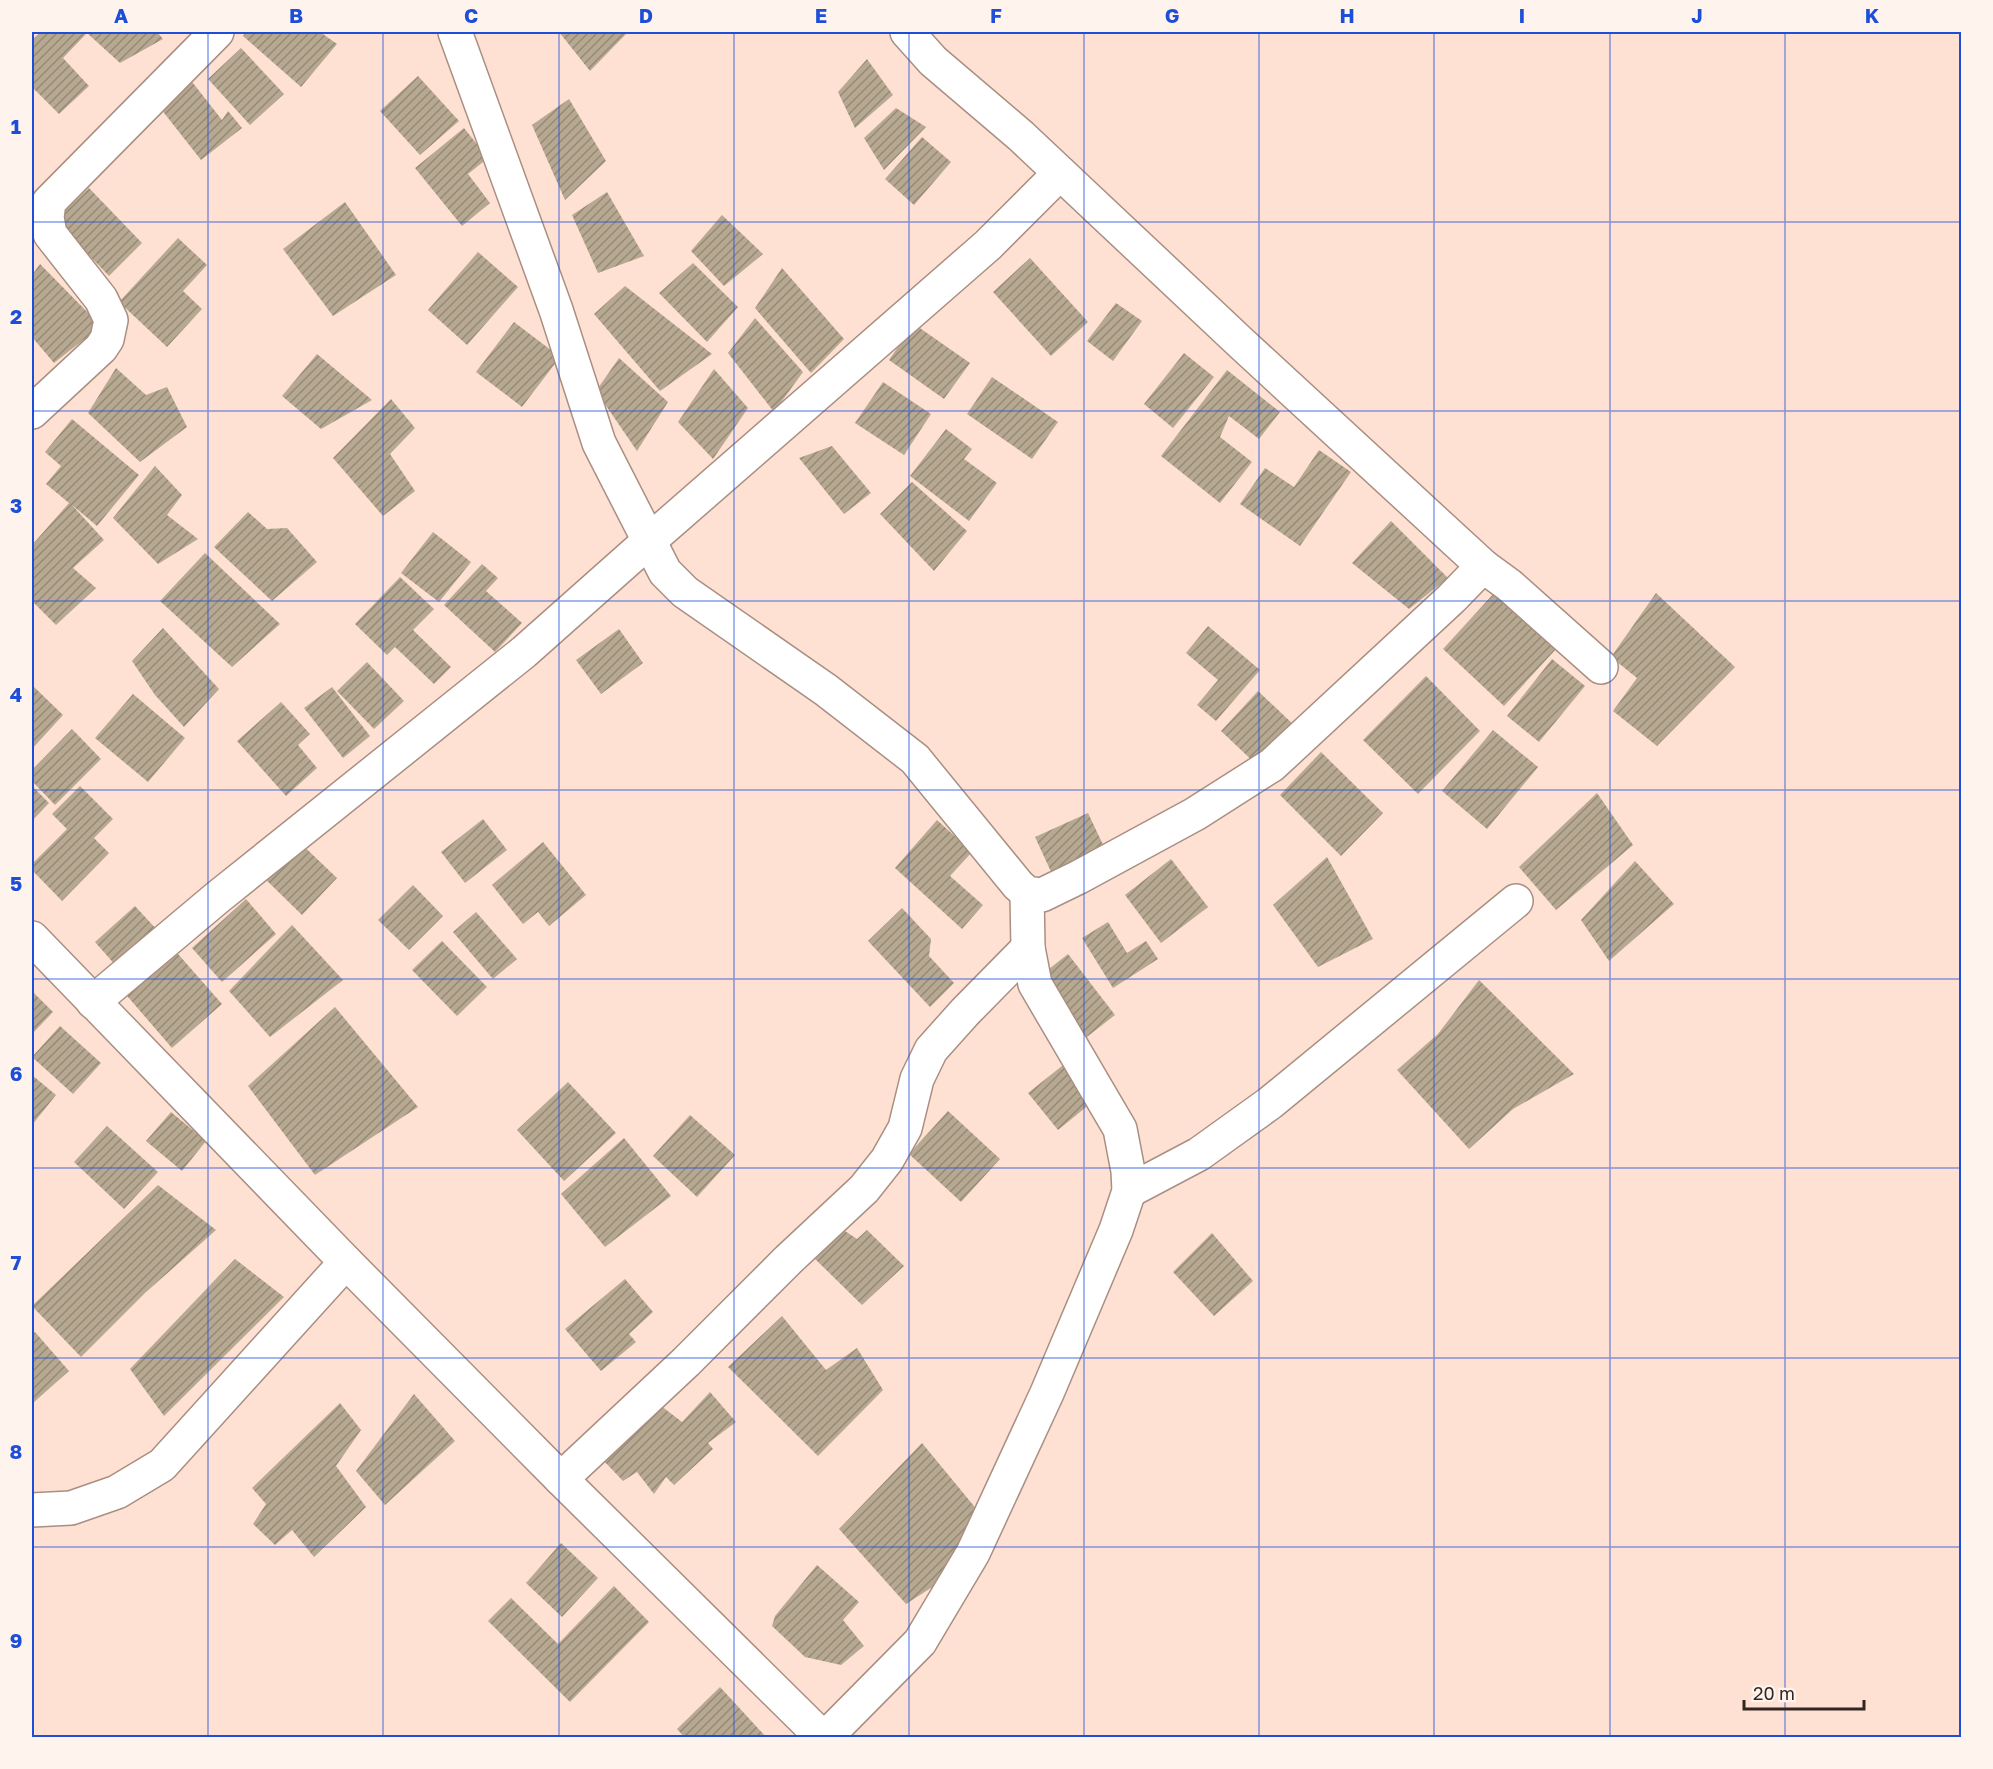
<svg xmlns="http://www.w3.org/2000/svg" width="1993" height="1769" viewBox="0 0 1993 1769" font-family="'Golos Text',sans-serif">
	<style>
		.building { fill: url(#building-hatch) }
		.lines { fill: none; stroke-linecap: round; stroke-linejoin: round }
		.street-casing { stroke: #a98f82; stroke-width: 36 }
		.street { stroke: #fff; stroke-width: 33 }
		.grid { fill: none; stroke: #1d4ed8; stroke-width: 1.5; stroke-opacity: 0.55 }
		.neatline { fill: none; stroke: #1d4ed8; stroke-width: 2 }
		.grid-label { font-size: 20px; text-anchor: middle; font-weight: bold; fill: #1d4ed8 }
	</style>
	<defs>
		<pattern id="building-hatch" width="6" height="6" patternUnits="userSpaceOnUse" patternTransform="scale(1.5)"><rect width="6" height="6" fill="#b7a991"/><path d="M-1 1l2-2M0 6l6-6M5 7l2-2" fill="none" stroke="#958a76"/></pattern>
	</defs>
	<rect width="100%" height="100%" fill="#fee1d3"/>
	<g class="building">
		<path d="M41 32H157L163 39 120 63 87 33 63 58 89 86 59 114 32 87V40Z"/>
		<path d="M246 32H320L337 44 301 87 243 36Z"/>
		<path d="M559 32H628L590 71Z"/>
		<path d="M241 48 284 94 250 125 208 79Z"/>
		<path d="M867 59 893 95 855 128 838 92Z"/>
		<path d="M418 76 459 121 420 155 380 111Z"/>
		<path d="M189 78 222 120 228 111 242 128 201 160 157 104Z"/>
		<path d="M569 99 606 161 565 200 532 125Z"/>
		<path d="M896 108 926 127 884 170 864 138Z"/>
		<path d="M464 128 488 158 468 174 490 203 462 226 415 168Z"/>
		<path d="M922 137 951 162 914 205 885 179Z"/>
		<path d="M89 188 142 243 109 276 55 220Z"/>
		<path d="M607 192 644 256 598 273 572 215Z"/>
		<path d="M345 202 396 275 333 316 283 249Z"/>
		<path d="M722 215 763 254 724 286 691 251Z"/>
		<path d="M178 238 207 265 183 291 202 309 167 347 119 302Z"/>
		<path d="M478 252 518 287 467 345 428 310Z"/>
		<path d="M1030 258 1088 322 1051 356 993 292Z"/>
		<path d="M693 263 738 307 707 342 659 293Z"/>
		<path d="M40 264 101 326 54 363 32 337V275Z"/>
		<path d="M782 268 844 339 811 373 755 308Z"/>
		<path d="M625 286 712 354 660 391 594 314Z"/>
		<path d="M1116 303 1142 321 1113 361 1087 341Z"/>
		<path d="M755 318 803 372 774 412 728 353Z"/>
		<path d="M514 322 560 357 522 407 476 372Z"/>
		<path d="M914 324 970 363 944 399 889 360Z"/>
		<path d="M1184 353 1214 377 1173 428 1144 404Z"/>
		<path d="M317 354 372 400 321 429 282 396Z"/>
		<path d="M619 358 668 402 637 451 596 391Z"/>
		<path d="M116 368 146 395 167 387 187 427 140 462 88 413Z"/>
		<path d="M714 369 748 408 713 459 678 422Z"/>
		<path d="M1227 370 1280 412 1259 439 1229 416 1220 437 1252 462 1220 503 1161 456Z"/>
		<path d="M992 377 1058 422 1032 459 967 414Z"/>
		<path d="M883 382 931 414 904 455 855 423Z"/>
		<path d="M391 399 415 428 390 454 415 491 383 516 333 458Z"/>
		<path d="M72 419 139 475 97 526 72 505 104 540 73 568 96 588 56 625 32 601V545L69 503 46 484 61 466 45 452Z"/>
		<path d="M946 429 972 449 964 459 997 483 969 521 910 476Z"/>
		<path d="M832 446 871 493 844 514 799 458Z"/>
		<path d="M1319 450 1351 472 1300 546 1240 504 1265 468 1294 487Z"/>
		<path d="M155 466 182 495 167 515 198 539 158 564 113 518Z"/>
		<path d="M912 482 967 531 934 571 880 514Z"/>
		<path d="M248 512 267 529 287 528 317 562 272 601 214 547Z"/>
		<path d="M1391 521 1448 578 1409 609 1352 563Z"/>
		<path d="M433 532 471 562 439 602 401 573Z"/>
		<path d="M205 553 280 624 232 667 160 601Z"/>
		<path d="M482 564 498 578 486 591 522 623 495 652 444 605Z"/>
		<path d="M400 577 434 609 413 630 451 667 434 684 395 647 387 655 355 624Z"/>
		<path d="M1496 591 1557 648 1504 706 1443 649Z"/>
		<path d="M1656 593 1735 667 1657 746 1613 711 1637 678 1611 657Z"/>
		<path d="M1208 626 1260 670 1216 721 1197 705 1218 680 1186 653Z"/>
		<path d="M163 628 219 689 184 727 155 695 132 661Z"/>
		<path d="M619 629 643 663 601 694 576 660Z"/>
		<path d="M1552 659 1585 686 1539 742 1507 716Z"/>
		<path d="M367 662 404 701 374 729 337 691Z"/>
		<path d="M1426 676 1480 731 1418 794 1363 740Z"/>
		<path d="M32 685 63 715 32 749Z"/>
		<path d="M332 687 370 736 343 758 304 708Z"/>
		<path d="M1258 691 1295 726 1258 766 1221 731Z"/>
		<path d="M133 694 185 738 148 782 95 738Z"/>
		<path d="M281 702 310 734 298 745 317 768 286 796 237 741Z"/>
		<path d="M72 729 101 759 55 805 32 781V770Z"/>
		<path d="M1493 730 1538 767 1487 829 1442 791Z"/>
		<path d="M1321 752 1383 813 1341 856 1280 795Z"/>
		<path d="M32 786 49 803 32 821Z"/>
		<path d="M80 786 113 819 94 838 109 853 62 901 32 870V864L67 829 52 814Z"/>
		<path d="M1597 793 1633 845 1556 910 1519 867Z"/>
		<path d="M1088 813 1106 851 1053 876 1035 837Z"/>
		<path d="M483 819 507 850 465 883 441 852Z"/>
		<path d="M937 820 972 852 950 876 983 905 962 929 895 868Z"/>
		<path d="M293 836 337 878 302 915 258 872Z"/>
		<path d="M543 842 586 895 549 926 538 912 523 924 492 885Z"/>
		<path d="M1327 857 1373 939 1318 967 1273 905Z"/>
		<path d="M1171 859 1208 907 1161 943 1125 895Z"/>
		<path d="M1635 861 1674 904 1609 961 1581 920Z"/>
		<path d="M413 885 443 916 409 950 378 920Z"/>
		<path d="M246 899 276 934 222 982 192 948Z"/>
		<path d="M135 906 158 931 117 967 95 942Z"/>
		<path d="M902 908 931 939 929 956 954 983 930 1007 868 941Z"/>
		<path d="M476 912 517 959 493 979 453 932Z"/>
		<path d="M1108 922 1127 953 1146 941 1158 959 1113 988 1082 938Z"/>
		<path d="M292 925 343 980 270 1037 229 991Z"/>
		<path d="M442 941 487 987 457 1016 412 970Z"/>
		<path d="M171 946 222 1004 172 1048 122 990Z"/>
		<path d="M1068 954 1115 1015 1083 1040 1035 980Z"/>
		<path d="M1479 980 1574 1074 1513 1109 1469 1149 1397 1070 1438 1034Z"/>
		<path d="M32 991 53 1012 32 1034Z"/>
		<path d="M335 1007 418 1107 315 1175 248 1086Z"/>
		<path d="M60 1026 101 1063 73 1094 32 1057Z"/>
		<path d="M1067 1062 1096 1099 1058 1130 1028 1093Z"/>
		<path d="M32 1075 56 1095 32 1125Z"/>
		<path d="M568 1082 616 1133 564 1181 517 1130Z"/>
		<path d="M948 1111 1000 1159 961 1202 909 1154Z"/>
		<path d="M171 1112 206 1141 182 1171 146 1141Z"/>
		<path d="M690 1115 735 1155 697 1197 653 1156Z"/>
		<path d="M107 1126 158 1172 124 1209 74 1162Z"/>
		<path d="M624 1138 671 1196 605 1247 561 1194Z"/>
		<path d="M158 1185 216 1230 145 1293 81 1357 32 1306Z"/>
		<path d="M839 1227 857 1239 867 1230 904 1266 862 1305 813 1257Z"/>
		<path d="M1212 1233 1253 1281 1214 1316 1173 1272Z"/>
		<path d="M235 1259 284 1297 164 1416 130 1369Z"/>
		<path d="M625 1279 653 1312 629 1334 636 1342 601 1371 565 1329Z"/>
		<path d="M782 1316 826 1370 857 1348 883 1390 818 1456 728 1367Z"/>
		<path d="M35 1332 69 1371 33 1403 32 1401V1335Z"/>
		<path d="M710 1392 736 1422 708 1443 713 1449 674 1485 666 1477 654 1494 637 1472 623 1481 601 1458 656 1402 682 1422Z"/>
		<path d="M414 1394 455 1441 385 1505 356 1471Z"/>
		<path d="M340 1403 361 1430 336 1466 366 1507 314 1557 292 1530 275 1545 253 1524 266 1504 252 1488Z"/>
		<path d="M922 1443 983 1517 954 1573 906 1604 839 1529Z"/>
		<path d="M561 1543 598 1578 562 1617 526 1583Z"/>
		<path d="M817 1565 859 1602 843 1620 864 1646 841 1665 805 1657 772 1626 775 1616Z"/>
		<path d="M614 1586 649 1622 570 1702 488 1621 511 1598 558 1644Z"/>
		<path d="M720 1687 767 1738H685L677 1729Z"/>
	</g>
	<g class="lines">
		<defs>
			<g id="street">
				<path d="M455 32 556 310 599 443 665 572 685 592 826 690 915 759 1018 885 1027 893 1042 895 1079 877 1195 814 1272 765 1452 598 1483 566 1509 585 1601 667"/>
				<path d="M907 32 933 61 1021 136 1241 343 1483 566"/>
				<path d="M32 412 101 348 107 339 111 320 101 299 50 234 47 217 49 202 217 32"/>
				<path d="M32 938 346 1262 561 1479 823 1738"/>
				<path d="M93 1002 218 897 524 652 649 541 988 245 1060 173"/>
				<path d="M1129 1191 1199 1154 1270 1103 1516 901"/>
				<path d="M561 1479 686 1362 788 1260 864 1189 887 1160 905 1128 917 1079 931 1050 965 1012 1028 948"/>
				<path d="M32 1510 71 1508 117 1492 162 1465 346 1262"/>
				<path d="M825 1738 920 1642 973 1553 1047 1393 1116 1230 1129 1191 1128 1171 1120 1129 1035 984 1028 948 1027 893"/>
			</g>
		</defs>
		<use href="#street" class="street-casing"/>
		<use href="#street" class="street"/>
	</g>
	<path class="grid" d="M208 32V1738M383 32V1738M559 32V1738M734 32V1738M909 32V1738M1084 32V1738M1259 32V1738M1434 32V1738M1610 32V1738M1785 32V1738M32 222H1962M32 411H1962M32 601H1962M32 790H1962M32 979H1962M32 1168H1962M32 1358H1962M32 1547H1962"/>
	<rect width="1993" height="1769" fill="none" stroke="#fef3ed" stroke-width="66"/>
	<path d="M1744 1700v9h120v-9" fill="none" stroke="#312721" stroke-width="3"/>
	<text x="1753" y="1700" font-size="18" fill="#312721" stroke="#fef3ed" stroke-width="4.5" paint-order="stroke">20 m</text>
	<rect x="33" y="33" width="1927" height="1703" class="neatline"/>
	<g class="grid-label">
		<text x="121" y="23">A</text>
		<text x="296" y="23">B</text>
		<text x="471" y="23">C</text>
		<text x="646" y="23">D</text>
		<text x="821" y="23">E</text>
		<text x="996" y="23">F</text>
		<text x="1172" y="23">G</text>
		<text x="1347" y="23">H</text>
		<text x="1522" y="23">I</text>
		<text x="1697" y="23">J</text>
		<text x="1872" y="23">K</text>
		<text x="16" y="134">1</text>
		<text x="16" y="324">2</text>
		<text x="16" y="513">3</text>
		<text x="16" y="702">4</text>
		<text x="16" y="891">5</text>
		<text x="16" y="1081">6</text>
		<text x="16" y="1270">7</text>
		<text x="16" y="1459">8</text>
		<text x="16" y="1648">9</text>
	</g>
</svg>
